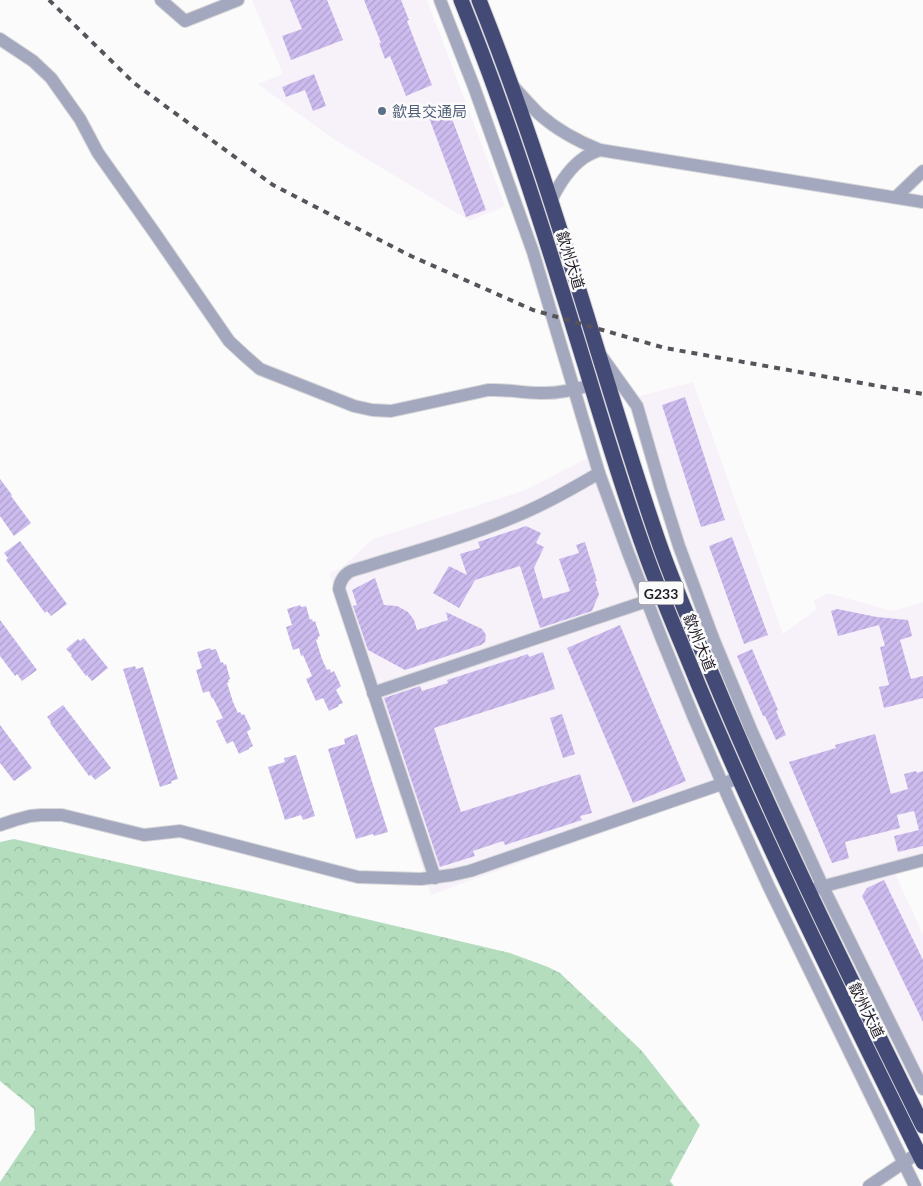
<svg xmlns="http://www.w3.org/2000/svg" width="923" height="1186" viewBox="0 0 923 1186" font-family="Lato,'Noto Sans SC',sans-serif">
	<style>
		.built { fill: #f7f2fa }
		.forest { fill: url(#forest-crowns) }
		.building { fill: url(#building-hatch) }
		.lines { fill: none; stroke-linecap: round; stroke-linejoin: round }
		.minor-casing { stroke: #d8d7d9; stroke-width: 14 }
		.highway-casing { stroke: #d8d7d9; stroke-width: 17 }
		.minor { stroke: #a3a8be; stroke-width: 12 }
		.highway { stroke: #444a76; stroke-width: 15 }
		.rail { stroke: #57535b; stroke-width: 4; stroke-dasharray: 6 6; stroke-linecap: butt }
		.service-dot { fill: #5c6f8a; stroke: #fbfbfb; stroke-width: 2 }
		.labels { text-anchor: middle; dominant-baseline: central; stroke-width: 5; stroke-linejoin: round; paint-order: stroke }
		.shield { fill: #fbfbfb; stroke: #625e65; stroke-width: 1 }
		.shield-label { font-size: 14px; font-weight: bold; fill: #201a25 }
		.service-label { font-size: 15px; fill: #4e5e75; stroke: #fbfbfb; text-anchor: start }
		.street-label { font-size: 15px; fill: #201a25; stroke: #fbfbfb }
	</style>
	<defs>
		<pattern id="forest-crowns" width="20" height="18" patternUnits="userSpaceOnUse" patternTransform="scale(1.25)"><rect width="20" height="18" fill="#b4ddbe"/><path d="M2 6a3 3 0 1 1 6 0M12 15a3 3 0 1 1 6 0" fill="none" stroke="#9abda3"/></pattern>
		<pattern id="building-hatch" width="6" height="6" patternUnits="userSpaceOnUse" patternTransform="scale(1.25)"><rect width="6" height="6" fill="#cbe"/><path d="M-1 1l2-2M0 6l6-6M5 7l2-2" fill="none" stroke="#afa0cc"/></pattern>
	</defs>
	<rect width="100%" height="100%" fill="#fbfbfb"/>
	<g class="built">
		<path d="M252 0H427L505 206 470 221 332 138 258 84 283 74Z"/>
		<path d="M693 382 783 634 817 609 813 601 828 593 892 611 923 602V854L892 863 895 874 923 934V1081L832 895 764 747 678 537 636 397Z"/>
		<path d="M588 458 645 615 718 791 431 895 329 572 340 569 373 539 523 491Z"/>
	</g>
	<path class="forest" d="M14 839 252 892 510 953 548 967 560 973 642 1051 700 1125 670 1181 674 1186H0V1182L35 1130 34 1109 0 1081V842Z"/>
	<g class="building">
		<path d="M290 0H327L343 40 291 60 282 36 302 29Z"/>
		<path d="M364 0H401L409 20 407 21 432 85 406 96 390 56 385 59 379 43H381Z"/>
		<path d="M314 74 326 106 313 111 305 90 286 97 282 87Z"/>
		<path d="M448 108 486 210 466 217 428 115Z"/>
		<path d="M685 397 725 520 701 527 662 405Z"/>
		<path d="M0 479 12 495 11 496 31 523 14 536 0 516Z"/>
		<path d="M526 526 541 533 536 543 544 547 534 568 543 599 570 591 559 559 579 553 576 545 585 542 597 581H595L599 594 592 611 540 628 520 566 475 580 459 608 433 593 449 566 467 575 460 554 480 548 478 542Z"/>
		<path d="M732 537 768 635 744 644 709 546Z"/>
		<path d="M20 541 67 604 51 616 47 611 45 613 6 560 8 558 4 553Z"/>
		<path d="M375 578 384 605 397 606 408 612 414 620 417 630 448 620 446 612 482 629 486 635 485 642 481 645 405 670 368 650 353 606 357 605 352 590Z"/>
		<path d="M300 605 301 607 306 606 310 620 312 619 313 622 315 621 320 636 318 637V639L316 640 322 659 327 670 330 669 331 673 334 671 341 686 336 690 343 703 338 705 339 706 329 711 323 698 316 701 306 679 312 676 303 655 301 656 299 648 293 650 286 627 292 625 287 609Z"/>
		<path d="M837 609 877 617 908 620 912 636 900 640 911 679 923 676V698L884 708 879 687 889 685 880 647 885 646 879 625 838 636 831 611Z"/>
		<path d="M0 620 37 670 22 681 17 674 15 676 0 656Z"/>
		<path d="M620 625 686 781 633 803 567 648Z"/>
		<path d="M84 638 108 668 92 681 87 675 86 676 71 656 72 655 66 649 78 639 80 641Z"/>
		<path d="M210 648 211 650 216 649 221 663 223 662 224 665 226 664 230 679 228 680 229 682 227 683 233 702 238 713 240 712 242 715 244 714 251 729 247 732 253 746 249 748V749L239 754 233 741 227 744 216 721 223 718 213 698 212 699 209 691 203 693 196 670 202 668 197 652Z"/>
		<path d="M752 649 778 710 776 711 786 735 776 740 765 716H763L737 656Z"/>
		<path d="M543 652 555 689 434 728 461 812 580 774 592 813 580 816 582 820 505 845 503 841 473 851 475 856 440 867 384 698 420 686 422 691 448 683 447 680 528 654 529 657Z"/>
		<path d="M135 666 136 669 143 667 178 779 171 781 172 783 160 787 123 669Z"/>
		<path d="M63 705 111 768 95 780 91 775 89 776 50 723 51 722 47 717Z"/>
		<path d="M562 714 575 754 563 758 550 718Z"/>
		<path d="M0 725 32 768 14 781 0 763Z"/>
		<path d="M357 734 388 832 374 836 373 834 356 839 328 749 345 744 344 739Z"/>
		<path d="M875 734 891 794 908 789 904 774 916 771 917 773 923 771V846L898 852 894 836 919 830 914 811 897 815 900 828 845 842 849 858 832 863 789 762 836 748 835 745Z"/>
		<path d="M296 755 315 816 303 820 301 815 285 820 268 767 285 762 284 758Z"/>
		<path d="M884 880 923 960V1022L862 896 867 888Z"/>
	</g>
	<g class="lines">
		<defs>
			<g id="minor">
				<path d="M161 0 185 21 238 0"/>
				<path d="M440 0 474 87 533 252 599 473 629 555 661 637 694 718 729 799 769 887 915 1186"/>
				<path d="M0 39 33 61 51 78 80 119 98 153 154 232 229 341 244 355 260 369 354 406 372 410 391 411 488 390C506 389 522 393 540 393 558 394 574 390 591 385"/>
				<path d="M512 85C521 95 530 105 539 114 557 130 577 141 600 150L923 202"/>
				<path d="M896 197 923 171"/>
				<path d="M551 201C559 184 570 167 585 157 590 154 595 152 600 150"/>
				<path d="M602 357 637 406 661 489 679 546 713 638 752 732 823 887 923 1089"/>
				<path d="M373 693 653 599"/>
				<path d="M0 825 15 820 30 816 41 815H62L144 835 180 831 358 877 421 879 452 875 470 871 739 778"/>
				<path d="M435 878 339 589C340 581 343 575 351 571 405 554 462 539 514 517 544 505 572 489 599 473"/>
				<path d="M817 888 923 860"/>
				<path d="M869 1186 918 1153"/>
			</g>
			<g id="highway">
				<path d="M461 0C506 111 542 225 577 339 599 410 619 480 644 549 660 595 680 639 698 684 766 846 845 1004 923 1162"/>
				<path d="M479 0C525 115 562 234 598 352 618 416 637 480 659 543 675 589 695 634 714 679 777 831 850 978 923 1126"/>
			</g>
		</defs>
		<use href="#minor" class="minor-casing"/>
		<use href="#highway" class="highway-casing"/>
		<use href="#minor" class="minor"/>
		<use href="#highway" class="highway"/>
		<path class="rail" d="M49 0 134 83 273 185 411 256 533 310 665 348 923 394"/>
	</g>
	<circle class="service-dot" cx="382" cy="111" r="5"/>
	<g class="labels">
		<rect class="shield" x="638.5" y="581.5" width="45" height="23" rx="4"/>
		<g class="shield-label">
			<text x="661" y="593">G233</text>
		</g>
		<g class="service-label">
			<text x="392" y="111">歙县交通局</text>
		</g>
		<g class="street-label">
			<text transform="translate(571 260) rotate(73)">歙州大道</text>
			<text transform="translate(700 642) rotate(68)">歙州大道</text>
			<text transform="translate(867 1010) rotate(64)">歙州大道</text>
		</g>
	</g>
</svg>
